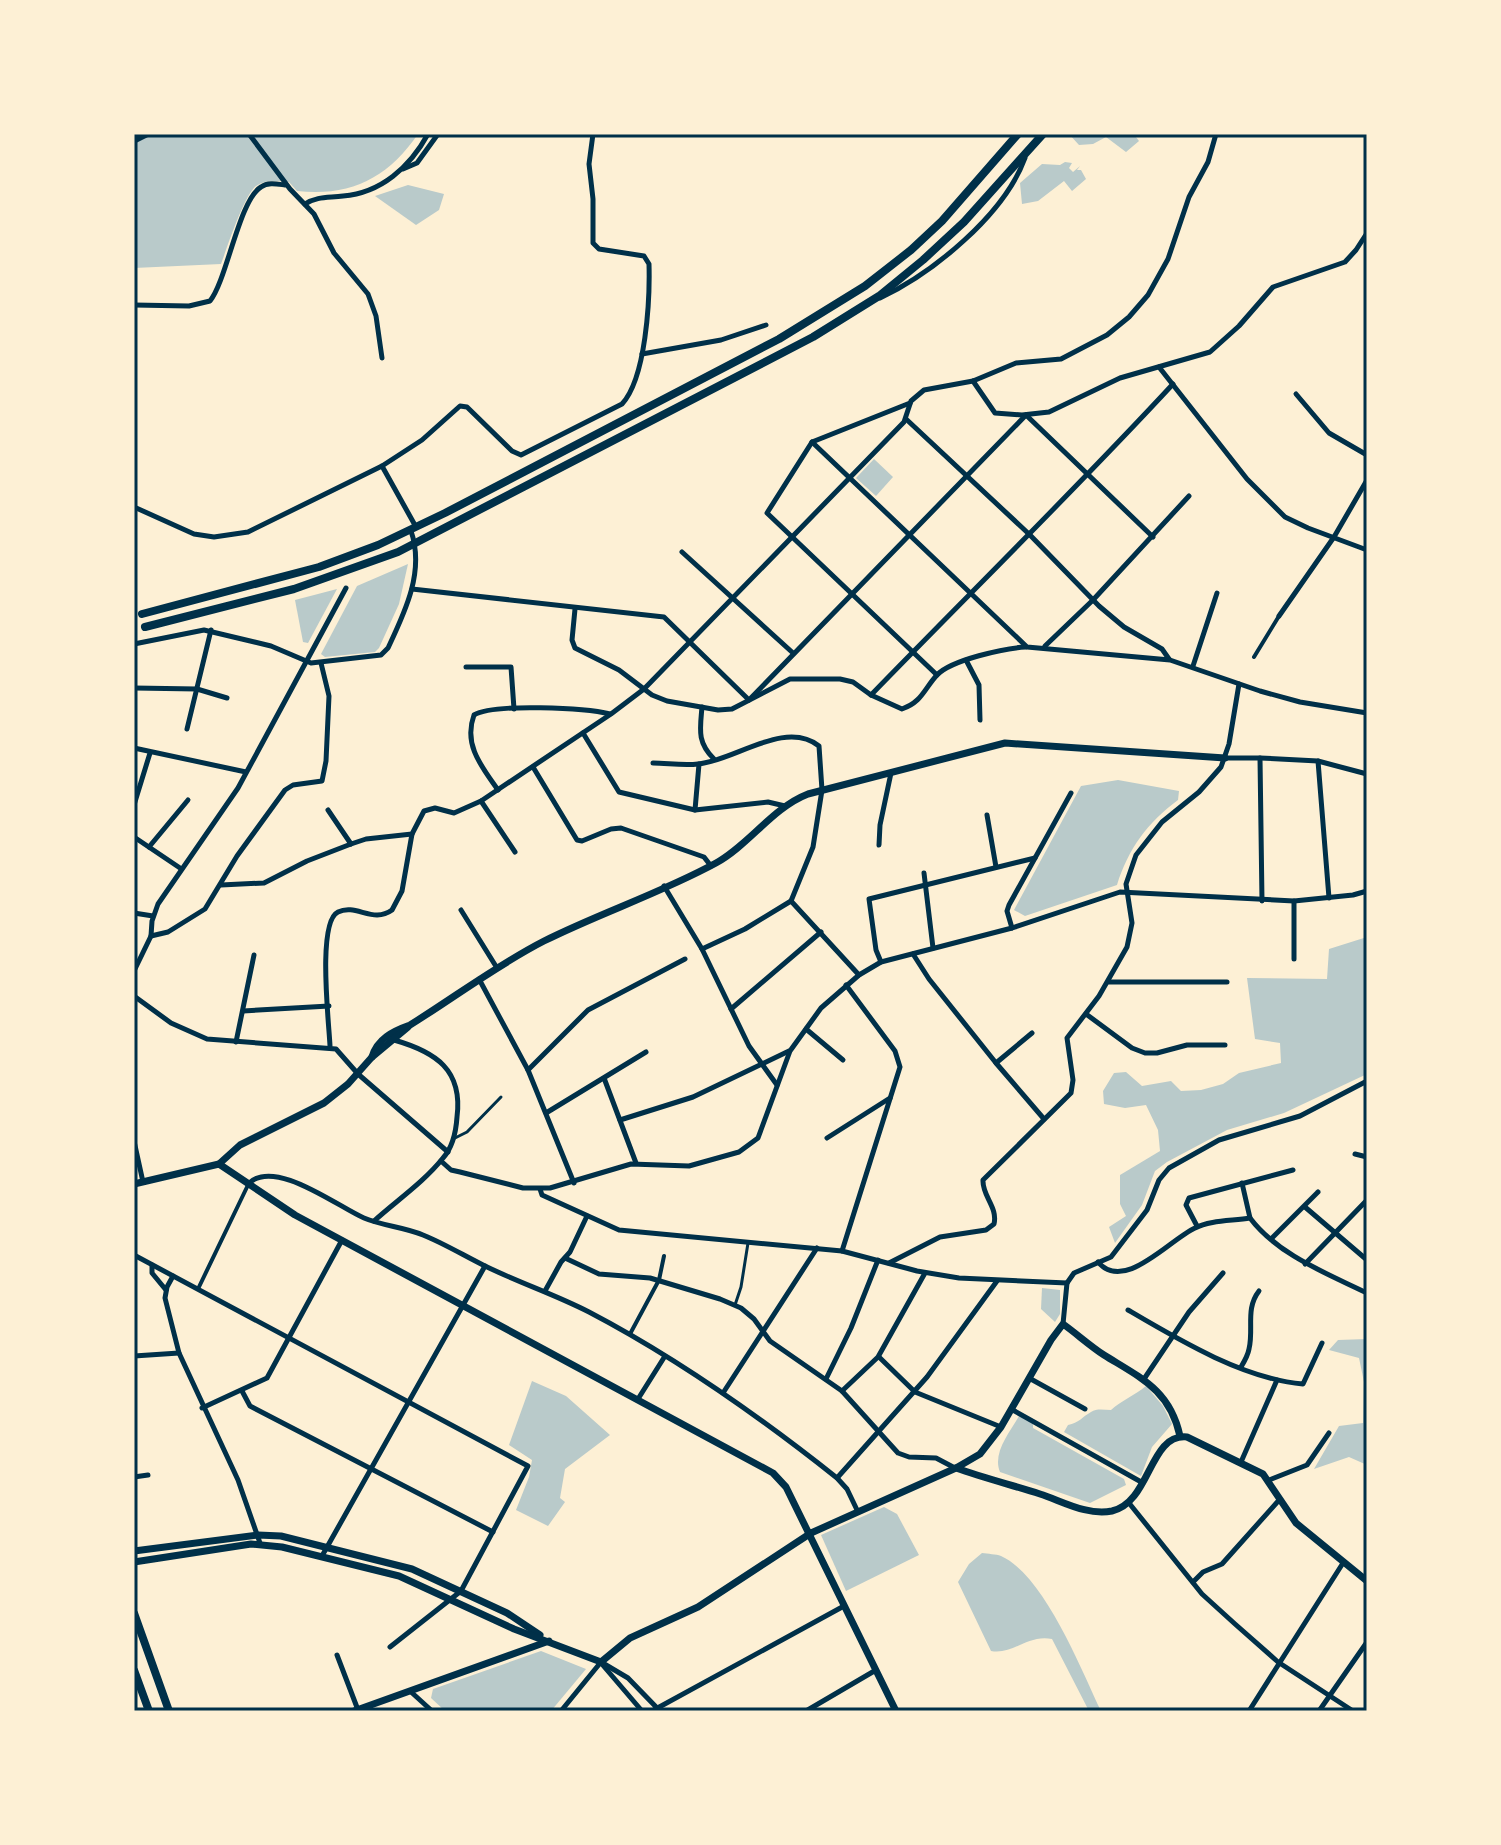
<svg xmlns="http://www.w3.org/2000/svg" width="1501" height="1845" viewBox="0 0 1501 1845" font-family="Literata,serif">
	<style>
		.green { fill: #b9caca }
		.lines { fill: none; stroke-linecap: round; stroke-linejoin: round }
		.service { stroke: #003049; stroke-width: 3 }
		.pedestrian { stroke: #003049; stroke-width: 4 }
		.minor { stroke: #003049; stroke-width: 5 }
		.tertiary { stroke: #003049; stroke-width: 7 }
		.secondary { stroke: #003049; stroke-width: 7 }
		.primary { stroke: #003049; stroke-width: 8 }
		.neatline { fill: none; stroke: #003049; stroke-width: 3 }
	</style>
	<rect width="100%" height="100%" fill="#fdf0d5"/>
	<g class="green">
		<path d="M134 134H418C388 178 350 197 297 191L289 182C278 181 266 179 256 186 244 195 227 248 221 264L134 268Z"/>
		<path d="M1069 134H1137L1136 137 1139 141 1126 152 1106 137 1093 144 1079 145Z"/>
		<path d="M1065 162 1072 163 1069 168 1073 172 1080 166 1077 170H1081L1086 179 1072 191 1064 181 1038 201 1022 204 1020 183 1042 164 1060 165Z"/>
		<path d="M408 185 444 194 439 210 416 225 375 196Z"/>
		<path d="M874 459 893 477 876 496 856 478Z"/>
		<path d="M408 564 399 604 379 648 375 652 325 657 321 654 357 586Z"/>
		<path d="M337 589 308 643 303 642 295 600Z"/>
		<path d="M1118 780 1179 791 1178 800C1148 822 1128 849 1117 885L1025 916 1014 910 1081 786Z"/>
		<path d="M1367 937V1074L1284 1113 1227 1130 1167 1162 1155 1171 1142 1205 1115 1243 1109 1227 1126 1216 1120 1204V1175L1160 1151 1158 1130 1146 1105 1125 1108 1104 1104 1103 1091 1114 1073 1126 1072 1142 1086 1171 1081 1181 1091 1201 1090 1223 1084 1239 1073 1281 1063 1280 1043 1255 1039 1247 978 1327 979 1329 949Z"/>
		<path d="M1042 1288 1060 1290V1314L1055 1322 1041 1309Z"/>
		<path d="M1367 1339V1465L1349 1457 1314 1469 1339 1426 1363 1423 1364 1382 1359 1358 1329 1350 1338 1340Z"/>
		<path d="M532 1381 566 1396 610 1435 565 1469 560 1498 565 1502 548 1526 516 1510 529 1477 532 1460 509 1445Z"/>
		<path d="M1146 1386 1163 1406 1172 1424 1152 1447 1141 1476 1064 1432 1068 1425C1079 1423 1082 1417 1091 1412 1097 1408 1104 1410 1111 1410 1122 1400 1134 1396 1146 1386Z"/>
		<path d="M1019 1416 1033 1424V1428L1124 1479 1126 1485 1090 1503 1000 1472C992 1453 1010 1432 1019 1416Z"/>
		<path d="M884 1507 897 1514 919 1555 846 1591 821 1535Z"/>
		<path d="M982 1553C988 1554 996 1554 1001 1556 1044 1575 1081 1669 1101 1711H1089L1052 1639C1028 1634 1013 1655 991 1651L958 1582 969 1564Z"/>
		<path d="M541 1651 586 1669 551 1711H445L431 1698 433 1689Z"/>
	</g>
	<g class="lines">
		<g class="service">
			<path d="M453 1139 467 1132 501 1097"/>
			<path d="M735 1305 741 1287 748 1243"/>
		</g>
		<g class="pedestrian">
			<path d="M1254 657 1279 616"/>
			<path d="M198 1289 248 1185"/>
			<path d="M630 1334 659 1280 664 1256"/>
		</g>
		<g class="minor">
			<path d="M249 134 290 189 314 214 334 253 368 294 376 316 382 358"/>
			<path d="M1365 134 1367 136"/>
			<path d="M403 169 417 163 438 134"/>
			<path d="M305 204C317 196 329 198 343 196 381 193 410 167 428 134"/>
			<path d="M880 298C933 273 1004 215 1025 158"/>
			<path d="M134 305 189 306 210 301C227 280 239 200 261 187 268 182 277 184 285 185"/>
			<path d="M642 354 721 340 766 325"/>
			<path d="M1159 367 1247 479 1285 517 1308 528 1367 550"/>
			<path d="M973 381 995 413 1022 415 1049 412 1120 378 1210 352 1239 326 1273 287 1345 262 1356 250 1367 233"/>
			<path d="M1296 394 1329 433 1367 455"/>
			<path d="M910 403 812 442 767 513 937 675"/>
			<path d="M906 419 1030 535 1099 606 1124 627 1162 649 1169 659"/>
			<path d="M812 442 1027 647 1170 660 1260 691 1300 702 1367 713"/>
			<path d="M382 466 416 527"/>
			<path d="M134 507 194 534 214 537 248 532 382 466 422 440 460 406 467 407 512 451 521 455 622 404C646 378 650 300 649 264L644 256 599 249 593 243V199L589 164 593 134"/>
			<path d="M682 552 793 653"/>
			<path d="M412 589 664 617 749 700 1026 415 1153 537"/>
			<path d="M575 609 572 640 575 648 619 670 652 695 667 701 718 710 732 709 790 679H840L853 682 871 695 902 709C922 702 924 689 937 675 951 660 1005 648 1026 647"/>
			<path d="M1279 616 1334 537 1367 480"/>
			<path d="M134 644 204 630 271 646 311 663 381 655 388 648C405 612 425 571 411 531"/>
			<path d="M1045 646 1093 600 1189 496"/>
			<path d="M966 660 979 685 980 720"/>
			<path d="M1193 666 1217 593"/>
			<path d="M466 667H511L514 709"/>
			<path d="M134 688 197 689 227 698"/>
			<path d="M871 695C972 591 1075 490 1173 384"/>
			<path d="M702 707C700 730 697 742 714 759"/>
			<path d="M187 729 211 630"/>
			<path d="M583 733 619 792 695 810 768 802 785 806"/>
			<path d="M134 748 246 772"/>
			<path d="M1225 758H1260L1262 901"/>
			<path d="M1260 758 1318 761 1367 774"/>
			<path d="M1318 761 1329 898"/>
			<path d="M653 763C667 763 683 766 698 764 734 761 785 719 819 746L822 790 813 847 791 901 859 975"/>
			<path d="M533 767 577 840 582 841 611 829 621 828 704 857 711 866"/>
			<path d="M498 790C482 767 463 745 474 715 494 703 586 708 610 714"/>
			<path d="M481 801 515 852"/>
			<path d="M134 805 150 753"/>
			<path d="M328 810 351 844"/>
			<path d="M695 810 699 764"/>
			<path d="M987 815 996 867"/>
			<path d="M134 837 180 868"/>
			<path d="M879 845 880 825 891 773"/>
			<path d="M149 847 188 800"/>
			<path d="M924 873 933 948"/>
			<path d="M221 885 264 883 307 861 351 844 366 839 412 834 424 811 435 808 454 813 481 801 611 714 644 689 904 422 911 401 924 390 973 381 1016 363 1061 359 1107 335 1129 317 1148 295 1168 259 1189 197 1208 162 1216 134"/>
			<path d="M664 886 702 949 749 1046 777 1085"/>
			<path d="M1294 901V959"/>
			<path d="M461 910 497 968"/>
			<path d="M134 913 153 916"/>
			<path d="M1012 928 1007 911 1009 905 1071 793"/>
			<path d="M151 936 168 932 205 909 237 856 285 790 293 785 322 781 326 761 329 696 321 663"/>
			<path d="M702 949 745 929 791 901"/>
			<path d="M913 954 929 979 996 1063 1044 1119"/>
			<path d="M881 962 876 950 869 899 1035 858"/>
			<path d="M134 971 151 936 152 921 158 904 238 788 346 588"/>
			<path d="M479 979 528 1070 574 1183"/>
			<path d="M1109 982H1227"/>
			<path d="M134 996 171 1023 207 1039 336 1049 358 1074 448 1152"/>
			<path d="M731 1009 821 932"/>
			<path d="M243 1011 329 1006"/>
			<path d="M1086 1014 1132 1048 1145 1053H1157L1187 1045H1225"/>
			<path d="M806 1029 843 1060"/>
			<path d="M236 1042 254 955"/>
			<path d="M330 1046C329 1023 317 922 338 912 356 903 373 924 392 910L402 891 412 834"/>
			<path d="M996 1063 1032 1033"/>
			<path d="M528 1070 588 1010 685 959"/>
			<path d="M604 1078 636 1163"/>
			<path d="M546 1113 646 1052"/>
			<path d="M620 1120 693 1097 789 1051"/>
			<path d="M827 1138 890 1098"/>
			<path d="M134 1141 143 1182"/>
			<path d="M1355 1154 1367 1157"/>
			<path d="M441 1161 451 1170 460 1172 523 1188H550L631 1164 689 1166 739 1152 758 1138 790 1051 821 1008 859 975 881 962 1012 928 1120 892 1294 901 1353 895 1367 891"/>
			<path d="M1242 1183 1250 1218"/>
			<path d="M248 1184C274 1157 338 1207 364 1218 383 1226 404 1227 423 1235 443 1243 463 1255 483 1265 517 1282 554 1294 589 1312 677 1358 759 1416 837 1478L847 1489 858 1512"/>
			<path d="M540 1189 542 1195 619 1230 842 1251 917 1271 959 1278 1067 1283"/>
			<path d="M1305 1207 1367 1260"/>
			<path d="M374 1221C396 1201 424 1182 443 1158 453 1147 456 1132 457 1117 463 1070 436 1052 394 1040"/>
			<path d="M1197 1226 1186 1205 1189 1198 1293 1170"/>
			<path d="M1271 1239 1318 1192"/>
			<path d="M842 1251 900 1067 895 1051 846 985"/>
			<path d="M134 1255 528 1466 461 1591 390 1647"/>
			<path d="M565 1258 599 1274 650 1278 720 1299 741 1308 754 1319 770 1341 842 1391 898 1453 909 1457 936 1458 955 1468"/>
			<path d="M1098 1262C1124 1293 1169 1240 1195 1228 1210 1220 1233 1221 1250 1218 1278 1255 1326 1273 1367 1293"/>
			<path d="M889 1263 940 1237 986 1230 994 1224C998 1207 982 1196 983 1180L1071 1093 1073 1080 1067 1038 1099 996 1127 947 1132 923 1126 884 1136 855 1162 822 1199 792 1221 767 1229 744 1239 684"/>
			<path d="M1305 1264 1367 1200"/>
			<path d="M152 1265V1273L166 1290"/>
			<path d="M173 1276 167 1287 165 1298 179 1353 238 1480 260 1543"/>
			<path d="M1067 1283 1074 1273 1111 1257 1147 1210 1159 1180 1169 1168 1219 1140 1300 1116 1367 1081"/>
			<path d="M545 1291 561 1262 570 1252 587 1216"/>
			<path d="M1128 1310C1179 1340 1244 1379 1303 1384L1322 1343"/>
			<path d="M1063 1324 1067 1283"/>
			<path d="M134 1356 179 1353"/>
			<path d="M879 1357 915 1392 1001 1427"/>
			<path d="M1241 1367C1244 1362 1248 1355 1249 1349 1254 1329 1245 1309 1259 1291"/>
			<path d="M1029 1378 1085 1409"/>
			<path d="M826 1379 851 1328 878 1260"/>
			<path d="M1144 1379 1189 1312 1223 1273"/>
			<path d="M242 1391 250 1406 493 1532"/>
			<path d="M842 1391 878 1357 925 1273"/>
			<path d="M723 1393 817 1248"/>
			<path d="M638 1399 665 1356"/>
			<path d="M202 1408 267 1378 342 1240"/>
			<path d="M1011 1409 1143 1483"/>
			<path d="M1241 1462 1277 1380"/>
			<path d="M134 1477 148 1475"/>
			<path d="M837 1478 927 1377 997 1281"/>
			<path d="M1269 1480 1307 1465 1329 1433"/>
			<path d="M1129 1503 1202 1594 1235 1624 1278 1662 1353 1711"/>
			<path d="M322 1556 485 1266"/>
			<path d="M1193 1582 1203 1572 1222 1564 1280 1499"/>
			<path d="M337 1655 358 1710"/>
			<path d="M601 1662 628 1678 660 1711"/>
			<path d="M601 1663 642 1711"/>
			<path d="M410 1691 432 1711"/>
			<path d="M561 1711 601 1662"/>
			<path d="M652 1711 844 1606"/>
			<path d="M806 1711 876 1670"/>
			<path d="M1249 1711 1343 1563"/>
			<path d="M1319 1711 1367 1642"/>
		</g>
		<g class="tertiary">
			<path d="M134 140 146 134"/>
			<path d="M372 1057C377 1039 393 1031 410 1025 455 997 497 965 544 941 600 913 661 893 716 863 749 845 772 808 808 794L1005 743 1225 758"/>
			<path d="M219 1164 240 1145 324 1103 348 1084 372 1057 408 1027"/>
			<path d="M134 1551 258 1535 281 1536 412 1569 507 1613 540 1635"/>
			<path d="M134 1562 251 1544 282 1547 399 1576 514 1629 601 1662 630 1638 698 1607 811 1533"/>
			<path d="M354 1711 549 1641"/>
		</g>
		<g class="secondary">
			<path d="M134 1184 219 1164 295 1215 773 1473 786 1487 896 1711"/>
			<path d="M956 1468C984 1478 1012 1485 1040 1494 1062 1501 1087 1516 1112 1511 1151 1502 1149 1433 1187 1437L1263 1474 1296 1523 1367 1581"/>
			<path d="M811 1533 956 1468 980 1454 1001 1427 1051 1340 1063 1324C1077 1334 1090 1346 1104 1355 1141 1378 1170 1390 1180 1436"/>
		</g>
		<g class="primary">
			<path d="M142 614 319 567 378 545 445 513 779 339 865 286 911 250 942 221 1018 134"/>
			<path d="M145 627 294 589 398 552 813 337 879 296 923 260 964 222 1043 134"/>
			<path d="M134 1613 169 1711"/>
			<path d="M134 1670 149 1711"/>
		</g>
	</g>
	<rect width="1501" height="1845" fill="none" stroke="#fdf0d5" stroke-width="272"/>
	<rect x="136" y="136" width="1229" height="1573" class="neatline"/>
</svg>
